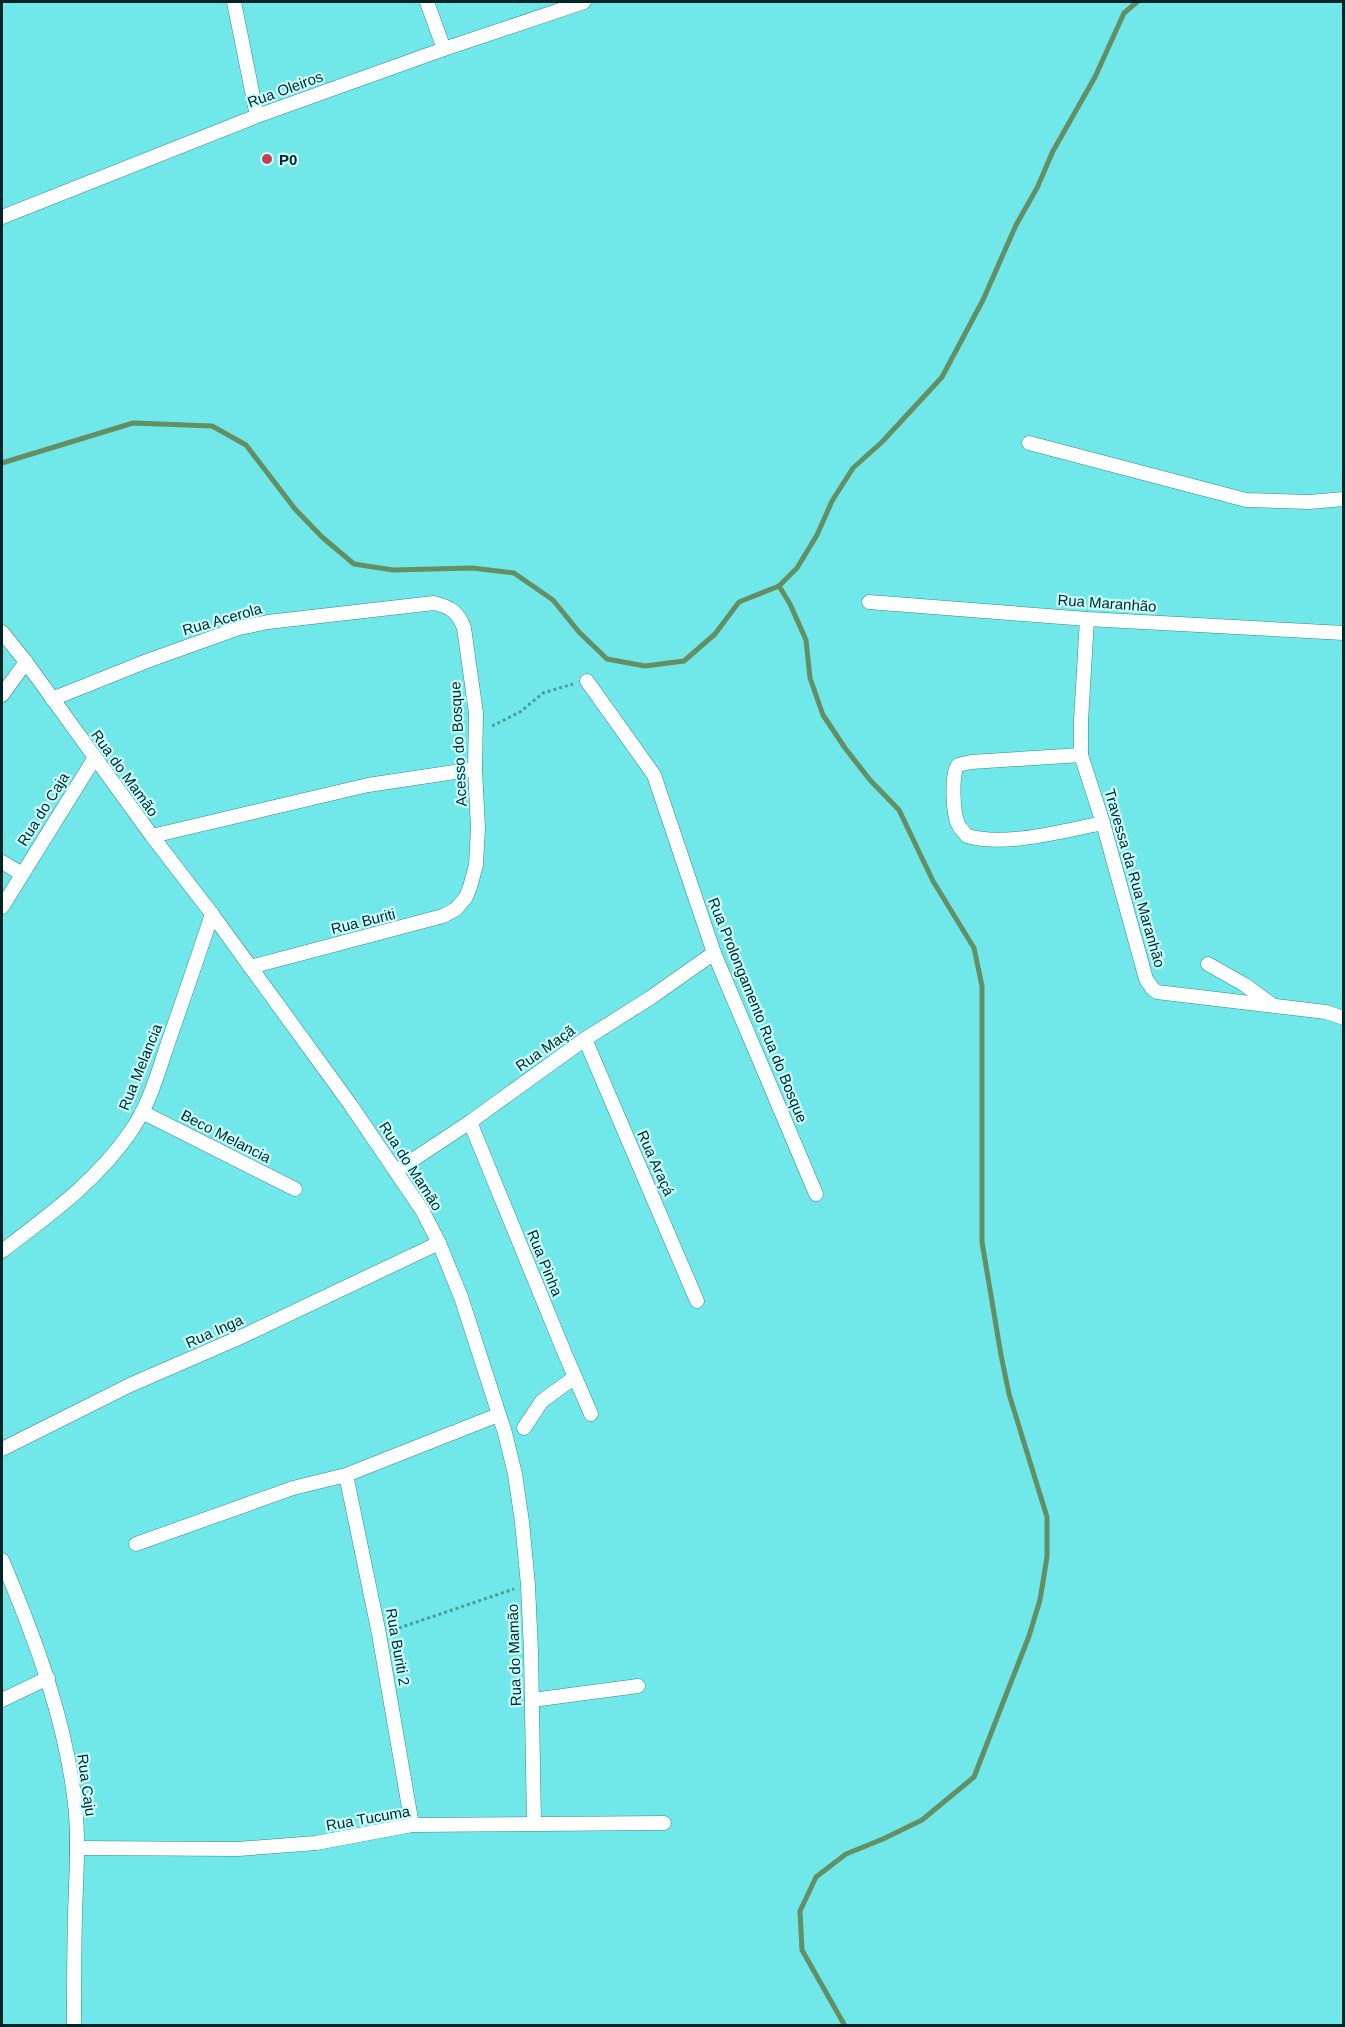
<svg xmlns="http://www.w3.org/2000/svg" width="1345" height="2027" viewBox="0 0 1345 2027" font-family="Arial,sans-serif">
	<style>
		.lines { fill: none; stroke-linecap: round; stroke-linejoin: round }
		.stream { stroke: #638f62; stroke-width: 5 }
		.street-casing { stroke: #2d8d8e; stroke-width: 15 }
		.path { stroke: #459d9e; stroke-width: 3; stroke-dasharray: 3 3; stroke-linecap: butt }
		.street { stroke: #fff; stroke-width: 14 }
		.poi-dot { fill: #cc3c51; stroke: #c9ffff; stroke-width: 2 }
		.labels { text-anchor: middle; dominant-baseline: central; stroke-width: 4.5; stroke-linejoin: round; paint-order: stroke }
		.street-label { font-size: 15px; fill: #002526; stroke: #c9ffff }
		.poi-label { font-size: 15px; font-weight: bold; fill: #002526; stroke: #c9ffff; text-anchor: start }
	</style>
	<rect width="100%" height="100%" fill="#70e8ea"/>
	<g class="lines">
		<g class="stream">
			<path d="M2 463 133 423 212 426 246 445 295 509 322 537 354 564 393 570 472 568 514 573 553 600 579 632 607 659 645 666 684 661 715 634 739 602 779 586 797 568 817 535 832 501 853 468 882 442 942 377 983 300 1016 225 1037 188 1053 151 1095 77 1124 13 1137 2"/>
			<path d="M779 586 790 604 806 640 810 678 823 715 845 748 870 780 899 810 933 881 974 948 982 986V1242L1001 1355 1009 1394 1047 1517V1557L1040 1600 1029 1636 974 1777 922 1820 883 1839 846 1854 816 1877 800 1911 802 1950 845 2026"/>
		</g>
		<defs>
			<g id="street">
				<path d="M234 2 257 116"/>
				<path d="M427 2 444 49"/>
				<path d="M2 217 257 116 444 49 584 2"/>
				<path d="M1029 443 1246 500 1309 502 1344 499"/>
				<path d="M869 602 1087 619 1344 633"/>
				<path d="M1087 619 1081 721V755L1103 823 1146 979 1152 988 1157 992 1326 1012 1344 1018"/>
				<path d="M2 632 26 662 152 836 212 914 350 1104 422 1210 439 1243 461 1297 505 1433 515 1474 522 1522 528 1585 531 1652 534 1823"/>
				<path d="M587 681 654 775 714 953 816 1194"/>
				<path d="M2 695 26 662"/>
				<path d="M52 699 147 661 239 628 268 622 434 603C451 607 458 612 464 628L476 713 475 769 478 828 476 865 470 887 466 897 456 909 443 916 250 967"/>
				<path d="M1081 755 971 762 958 765C951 774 953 813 958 824 960 828 964 832 967 836 1006 847 1063 831 1103 823"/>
				<path d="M152 836 368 785 475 769"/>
				<path d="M2 862 22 874"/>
				<path d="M2 907 94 759"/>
				<path d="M1208 964 1245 985 1271 1004"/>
				<path d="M585 1039 697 1301"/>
				<path d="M142 1112 295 1189"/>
				<path d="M470 1122 565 1354 591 1414"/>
				<path d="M396 1171 470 1122 585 1039 650 998 714 953"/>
				<path d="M2 1251C48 1216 98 1180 131 1131 149 1105 158 1073 168 1043 183 1000 198 957 212 914"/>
				<path d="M524 1428 542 1401 575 1377"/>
				<path d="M2 1449 130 1385 243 1336 439 1243"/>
				<path d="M346 1475 379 1634 412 1825"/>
				<path d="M136 1544 293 1488 346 1475 498 1415"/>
				<path d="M2 1560C35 1638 65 1718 75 1803 79 1841 76 1879 75 1916 74 1953 74 1989 74 2026"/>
				<path d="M2 1700 48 1678"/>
				<path d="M532 1700 638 1686"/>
				<path d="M77 1848 238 1849 316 1843 412 1825 664 1823"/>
			</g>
		</defs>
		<use href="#street" class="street-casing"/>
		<g class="path">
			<path d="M492 726 520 712 543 693 573 684"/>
			<path d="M393 1630 514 1589"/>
		</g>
		<use href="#street" class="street"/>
	</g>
	<circle class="poi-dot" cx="267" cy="159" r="6"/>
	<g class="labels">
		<g class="street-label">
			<text transform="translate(285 89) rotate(-20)">Rua Oleiros</text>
			<text transform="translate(1107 603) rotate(4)">Rua Maranhão</text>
			<text transform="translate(222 619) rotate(-16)">Rua Acerola</text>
			<text transform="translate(458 744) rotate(-93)">Acesso do Bosque</text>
			<text transform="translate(125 773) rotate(54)">Rua do Mamão</text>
			<text transform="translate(43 809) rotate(-58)">Rua do Caja</text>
			<text transform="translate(1135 878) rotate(74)">Travessa da Rua Maranhão</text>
			<text transform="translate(363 921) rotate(-14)">Rua Buriti</text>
			<text transform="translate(758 1010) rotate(68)">Rua Prolongamento Rua do Bosque</text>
			<text transform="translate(545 1048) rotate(-35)">Rua Maçã</text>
			<text transform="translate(140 1067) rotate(-68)">Rua Melancia</text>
			<text transform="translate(226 1136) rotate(27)">Beco Melancia</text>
			<text transform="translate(656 1163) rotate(66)">Rua Araçá</text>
			<text transform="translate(411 1166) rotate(57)">Rua do Mamão</text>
			<text transform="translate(545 1263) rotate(68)">Rua Pinha</text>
			<text transform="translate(214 1331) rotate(-24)">Rua Inga</text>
			<text transform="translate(398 1647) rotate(80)">Rua Buriti 2</text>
			<text transform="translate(514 1655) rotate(-92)">Rua do Mamão</text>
			<text transform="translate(87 1785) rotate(82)">Rua Caju</text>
			<text transform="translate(368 1818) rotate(-10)">Rua Tucuma</text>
		</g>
		<g class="poi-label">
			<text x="279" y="159">P0</text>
		</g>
	</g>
	<rect width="1345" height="2027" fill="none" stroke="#002526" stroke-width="6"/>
</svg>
